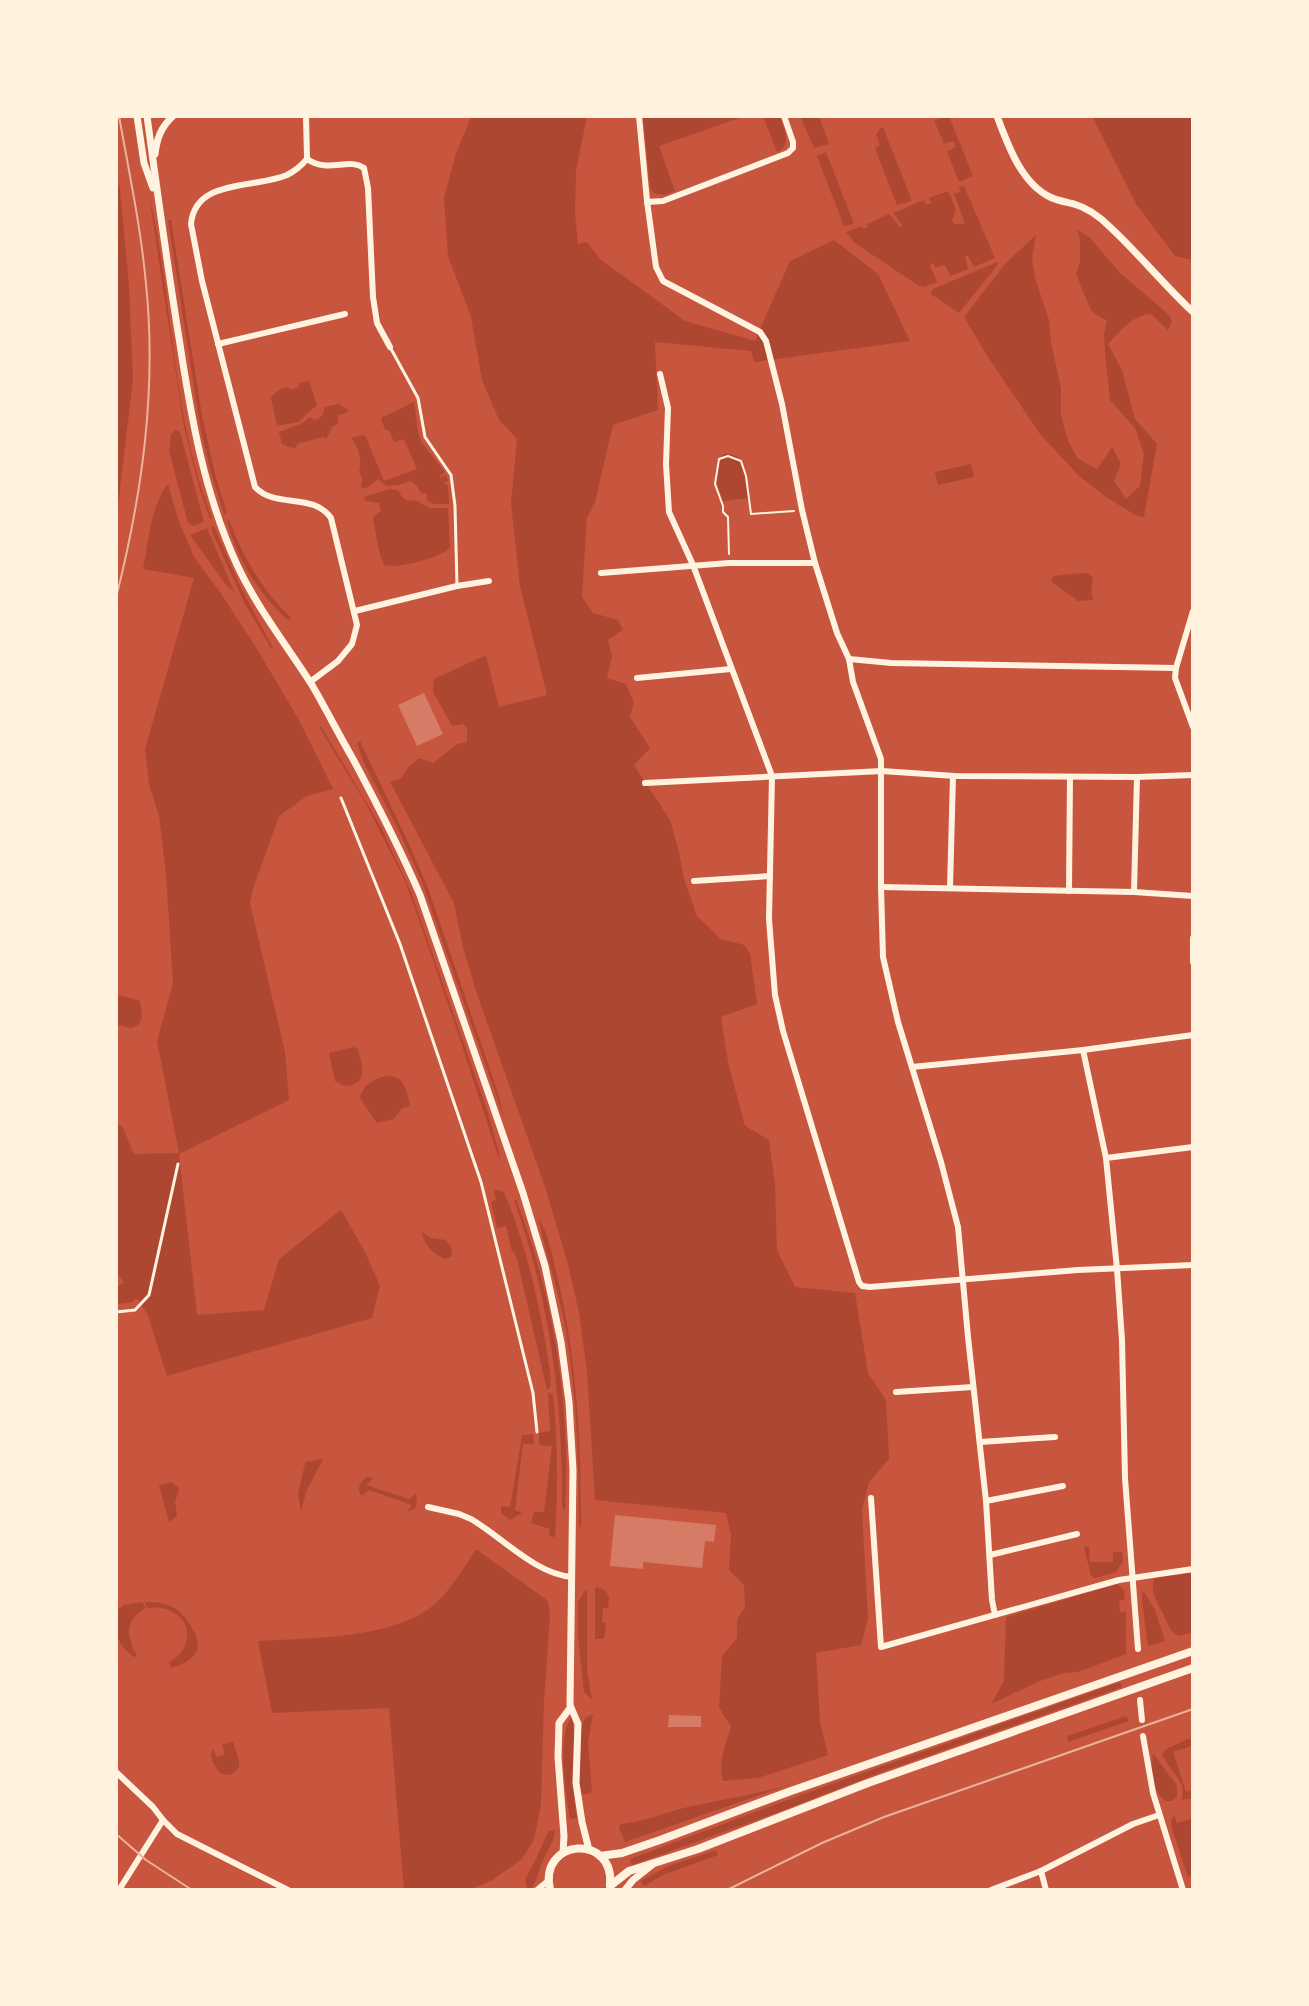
<svg xmlns="http://www.w3.org/2000/svg" width="1309" height="2006" viewBox="0 0 1309 2006" font-family="Mulish,sans-serif">
	<style>
		.green { fill: #ae4732 }
		.building { fill: #d67c66 }
		.lines { fill: none; stroke-linecap: round; stroke-linejoin: round }
		.path { stroke: #fff3e0; stroke-width: 2 }
		.service { stroke: #fff3e0; stroke-width: 3 }
		.minor { stroke: #fff3e0; stroke-width: 6 }
		.tertiary { stroke: #fff3e0; stroke-width: 7 }
		.secondary { stroke: #fff3e0; stroke-width: 8 }
		.tram { stroke: #e9b49f; stroke-width: 2 }
	</style>
	<rect width="100%" height="100%" fill="#c8553d"/>
	<g class="green">
		<path d="M474 116H587L576 171 575 214 578 244 587 242 600 259 685 321 755 341 790 261 834 240 878 274 910 341 754 362 751 351 655 342 658 410 613 425 595 502 587 518 582 597 593 613 618 620 623 630 608 640 612 656 607 678 626 684 634 703 630 717 650 748 634 765 670 820 679 852 684 879 697 916 721 939 744 945 750 953 757 1004 721 1017 728 1062 745 1126 769 1140 775 1185 777 1250 795 1287 855 1293 868 1373 886 1400 889 1459 869 1482 862 1510 868 1618 861 1645 816 1653 820 1722 828 1755 758 1778 723 1781C718 1761 725 1746 731 1727L719 1707 722 1656 737 1638V1619L745 1607 744 1585 729 1570 731 1535 726 1513 595 1500 587 1372 579 1313 568 1264 545 1187 476 991 463 947 454 903 390 782 401 778 409 766 419 758 433 763 457 744 467 742V728L463 724 452 726 433 692 434 679 486 655 499 707 547 695 520 586 511 504 517 439 499 420 482 380 471 317 448 256 444 198 456 153 470 120Z"/>
		<path d="M643 116H745L659 146 675 191 664 195 653 193 650 187Z"/>
		<path d="M763 116H780C784 130 793 144 777 152Z"/>
		<path d="M800 116H819L829 144 814 148Z"/>
		<path d="M943 116H949L973 176 959 182 947 152 956 147 953 141 944 144 934 120 940 119Z"/>
		<path d="M1092 116H1193V260L1175 256 1136 204Z"/>
		<path d="M883 127 912 201 897 205 875 148 880 145 876 134 879 132 878 130Z"/>
		<path d="M826 152 854 224 844 226 817 156Z"/>
		<path d="M116 172 120 190 129 286 133 380 116 522Z"/>
		<path d="M964 186 995 258 974 267 968 256H965L968 269 950 276 945 265 935 268 933 263 930 265 937 282 924 287 919 286 855 243 846 232 861 226 863 229 868 227 867 224 889 214 901 228 902 225 893 213 924 200 926 205 931 203 929 198 948 191 956 209 952 220 954 224H965L954 194 960 192 959 187Z"/>
		<path d="M149 195C174 301 171 415 212 518L210 519 199 487 184 427Z"/>
		<path d="M168 220H171L202 416 215 474 227 513 224 514 211 473 200 426Z"/>
		<path d="M1077 229 1090 238 1120 273 1169 315 1172 321 1168 330 1151 314C1133 315 1120 331 1108 344L1122 370 1135 419 1157 444 1144 517 1137 516 1106 497 1079 476 1040 434 988 357 964 317 1005 264 1036 235 1032 258 1035 278 1049 320 1051 342 1061 389V415L1068 441 1078 459 1097 469 1112 447 1121 464 1114 481 1126 499 1140 486 1144 454 1135 428 1110 400 1105 353 1104 333 1107 321 1091 311 1076 274 1080 262V240Z"/>
		<path d="M995 263H999L959 313 931 294 933 289Z"/>
		<path d="M309 381 317 405 298 422 277 426 271 398C275 391 279 390 287 387L291 390 298 387 299 383Z"/>
		<path d="M414 402 418 432 421 442 445 472 440 476V478L446 475 448 481 445 482V485H448L449 504H433L427 500V494L421 493 416 485 410 481 399 485 386 486 378 479 369 487 362 489 361 483 363 480 359 472C363 462 358 447 352 439L353 437 365 435 384 481 417 469 404 439 394 442 389 430H385L381 418Z"/>
		<path d="M339 404 348 410 346 413 338 415V424L333 426 326 439 323 437 297 444 296 448 288 447 282 444 279 432 303 423 310 417 315 420C322 417 324 415 324 407Z"/>
		<path d="M175 430 180 432 204 522 193 526 188 523 169 451 171 435Z"/>
		<path d="M724 454H732L739 458 745 477 748 498 723 501 715 478 718 459Z"/>
		<path d="M971 464 974 477 938 485 935 472Z"/>
		<path d="M168 484 178 519 194 557 220 592 257 649 299 720 333 789 307 796 279 816 253 889 250 903 285 1052 289 1100 179 1154 197 1315 264 1310 279 1259 341 1210 365 1252 380 1286 372 1318 167 1376 148 1316 138 1299 134 1300V1302L116 1304V1288L124 1282 116 1273V1124L122 1126 134 1154 179 1153 157 1041 173 983 166 874 159 816 149 784 145 749 194 578 143 569C149 541 150 506 168 484Z"/>
		<path d="M389 489 398 490 402 497 408 501 415 500 430 508H448L450 548C438 558 399 569 384 565 377 549 376 534 373 517L381 511 379 503 366 501 364 497Z"/>
		<path d="M227 520H229C243 557 262 590 291 618L288 620C260 596 235 556 227 520Z"/>
		<path d="M214 526 239 584 273 648 272 650 245 604 213 534 211 527Z"/>
		<path d="M207 528 234 592 227 586 190 535Z"/>
		<path d="M1082 573 1089 574 1093 577 1091 593 1094 600 1078 601 1051 581 1053 576Z"/>
		<path d="M321 726 382 829 411 892 488 1113 499 1153 500 1162 458 1033 417 914 404 879 366 804 319 727Z"/>
		<path d="M360 741 409 844 428 888 499 1096 504 1118 422 882 401 835 363 761 357 743Z"/>
		<path d="M119 995 140 1001 142 1017 139 1024 132 1028 116 1025V1004Z"/>
		<path d="M354 1047 358 1049C362 1065 369 1085 345 1086L335 1081 329 1053Z"/>
		<path d="M386 1076C405 1075 407 1091 410 1106L402 1108 394 1119 377 1123 363 1103 360 1097C363 1085 374 1079 386 1076Z"/>
		<path d="M498 1190 504 1192C528 1250 541 1310 550 1372L551 1386 547 1390 517 1259 514 1252H512L506 1226 497 1228 491 1202 496 1200 494 1191Z"/>
		<path d="M516 1200C554 1296 571 1407 565 1510L562 1507C563 1402 550 1299 514 1200Z"/>
		<path d="M538 1217C548 1232 552 1256 557 1275 577 1359 581 1442 581 1527H579C579 1461 577 1396 566 1331 559 1292 546 1255 538 1217Z"/>
		<path d="M422 1232 430 1238 446 1240 452 1249 451 1257 445 1259C433 1253 424 1246 422 1232Z"/>
		<path d="M548 1392 553 1395C558 1443 558 1490 555 1537L549 1536 550 1529 531 1523 534 1512H544L552 1446 539 1445V1433L550 1431Z"/>
		<path d="M533 1434 534 1444H523L515 1510 522 1513 510 1520 501 1513V1506L510 1507 522 1435Z"/>
		<path d="M323 1459 306 1492 301 1512 298 1494 305 1464 306 1462Z"/>
		<path d="M367 1477H371L373 1479 366 1485 409 1499 416 1494 417 1503 414 1509 407 1512 412 1505 369 1490 362 1496C356 1489 360 1482 367 1477Z"/>
		<path d="M171 1482 178 1487 179 1490 175 1502 177 1516 169 1522 159 1485Z"/>
		<path d="M1084 1547H1089L1090 1562H1113V1552H1122L1123 1562 1116 1572 1095 1578 1091 1576Z"/>
		<path d="M476 1549 548 1601 550 1615 544 1701 541 1804 534 1840 522 1859 491 1881 469 1890H404L389 1708 272 1713 258 1641C309 1638 397 1639 436 1603 452 1588 464 1568 476 1549Z"/>
		<path d="M1193 1573V1632L1179 1636C1169 1632 1169 1625 1164 1616 1158 1603 1150 1594 1154 1579L1158 1577Z"/>
		<path d="M1117 1584 1124 1590 1125 1599 1119 1601 1120 1612H1126V1654L1078 1672 1064 1673 1040 1681 991 1704 1004 1681 1006 1617Z"/>
		<path d="M597 1587 606 1591 609 1598 608 1608H603L602 1622 606 1623 605 1635 603 1639H595V1588Z"/>
		<path d="M587 1589V1670L592 1700 584 1692 578 1636V1602L584 1592Z"/>
		<path d="M1144 1592 1155 1610 1165 1641 1148 1646 1142 1600V1593Z"/>
		<path d="M142 1602 146 1608C123 1621 127 1636 137 1656L134 1657C115 1643 116 1633 116 1611L124 1605Z"/>
		<path d="M145 1602C156 1602 167 1603 176 1609 183 1613 188 1621 192 1628 206 1650 193 1662 171 1668L169 1662C203 1643 186 1602 147 1608Z"/>
		<path d="M1120 1682 1122 1687 879 1773 776 1813 632 1865 630 1859 809 1792Z"/>
		<path d="M593 1714 588 1742 592 1792 583 1795 579 1788 581 1727 585 1718Z"/>
		<path d="M1126 1716 1129 1721 1068 1742 1067 1736Z"/>
		<path d="M572 1717C577 1750 570 1785 577 1818L570 1819C566 1796 556 1734 572 1717Z"/>
		<path d="M1190 1738 1192 1744 1191 1746 1173 1752 1186 1792 1193 1790V1798L1182 1800C1182 1798 1183 1789 1182 1786 1180 1779 1166 1764 1162 1754L1166 1749Z"/>
		<path d="M233 1741 239 1761V1767L231 1775 221 1774C216 1768 208 1757 213 1749L217 1758 225 1754 222 1745Z"/>
		<path d="M1153 1753 1177 1786V1797L1172 1801H1165C1152 1790 1151 1769 1153 1753Z"/>
		<path d="M794 1783 625 1842 619 1828 620 1824C647 1821 663 1813 688 1807 724 1799 759 1794 794 1783Z"/>
		<path d="M1174 1815 1177 1823 1193 1818V1876L1188 1877 1172 1829 1171 1821Z"/>
		<path d="M555 1830C554 1844 546 1851 542 1863 538 1873 537 1881 530 1890H528L525 1880 536 1859 547 1834 549 1831Z"/>
		<path d="M716 1850 718 1855 663 1875 644 1886 641 1881 668 1866Z"/>
	</g>
	<g class="building">
		<path d="M424 693 443 734 417 746 398 705Z"/>
		<path d="M615 1515 716 1525 714 1542 705 1541 702 1568 643 1562V1569L610 1566Z"/>
		<path d="M669 1715 701 1716V1727H668Z"/>
	</g>
	<g class="lines">
		<path class="path" d="M729 554 728 517 723 512V506L715 484 719 459 728 456 741 461 746 476 751 514 794 511"/>
		<g class="service">
			<path d="M390 347 418 398 425 437 451 475 455 506 457 586"/>
			<path d="M341 798 400 944 481 1182 533 1393 537 1432"/>
			<path d="M116 1312 135 1310 149 1295 178 1164"/>
		</g>
		<g class="minor">
			<path d="M306 116 307 159C301 166 295 171 287 175 255 189 195 178 191 224L202 281 255 487C275 509 313 492 331 518L357 625 352 644 338 661 310 682"/>
			<path d="M639 116 647 201 656 267 663 281 760 332 766 341 782 404 802 510 815 563 837 633 849 659 853 682 881 759V887L883 957 898 1022 941 1162 958 1227 968 1337 986 1501 992 1600 995 1615"/>
			<path d="M307 159C329 174 348 157 364 168L368 188 373 297 377 323 390 347"/>
			<path d="M647 202 663 201 788 153 793 148V142L784 116"/>
			<path d="M218 344 345 314"/>
			<path d="M660 374 668 408 666 464 669 512 693 565 772 776 769 919 775 995 783 1031 859 1282 862 1286 870 1287 1078 1270 1193 1265"/>
			<path d="M601 573 729 563H815"/>
			<path d="M355 611 457 586 489 581"/>
			<path d="M1193 611 1176 668 1175 678 1193 727"/>
			<path d="M849 659 891 663 1176 668"/>
			<path d="M637 678 731 669"/>
			<path d="M645 783 882 771 955 776 1137 777 1193 775"/>
			<path d="M694 881 770 876"/>
			<path d="M881 887 1134 892 1193 896"/>
			<path d="M950 888 953 776"/>
			<path d="M1069 891 1070 777"/>
			<path d="M1134 892 1137 777"/>
			<path d="M1193 938V962"/>
			<path d="M1083 1050 1106 1158 1117 1269 1122 1340 1125 1478 1138 1649"/>
			<path d="M912 1067 1083 1050 1193 1035"/>
			<path d="M1106 1158 1193 1147"/>
			<path d="M896 1392 973 1387"/>
			<path d="M980 1442 1055 1437"/>
			<path d="M871 1498 881 1647 1119 1580 1193 1569"/>
			<path d="M986 1501 1063 1486"/>
			<path d="M428 1507 459 1514 471 1519C502 1537 535 1574 572 1577"/>
			<path d="M990 1555 1077 1534"/>
			<path d="M1140 1700 1142 1720"/>
			<path d="M1143 1736 1153 1793 1183 1890"/>
			<path d="M116 1772 153 1807 163 1820 177 1834 288 1890"/>
			<path d="M1041 1871 1046 1890"/>
			<path d="M119 1890 163 1820"/>
			<path d="M537 1890 549 1880"/>
			<path d="M991 1890 1041 1871 1133 1824 1159 1815"/>
		</g>
		<g class="tertiary">
			<path d="M137 116 144 163 153 188"/>
			<path d="M147 116C157 190 167 264 179 338 191 417 204 494 238 567 258 609 287 646 312 685 326 709 339 735 353 759 377 804 400 848 420 895L523 1193 545 1266 561 1342 569 1402 573 1470 570 1705 578 1724 576 1783 582 1822 589 1850"/>
			<path d="M997 116C1008 145 1021 183 1050 197 1058 201 1066 202 1074 204 1088 208 1100 217 1110 227 1139 254 1164 285 1193 312"/>
			<path d="M155 154C157 138 161 127 173 116"/>
			<path d="M563 1853 564 1836 558 1757 559 1723 570 1708"/>
			<path d="M625 1890 633 1880 652 1865"/>
		</g>
		<g class="secondary">
			<path d="M600 1856 622 1853 660 1840 791 1791 1193 1651"/>
			<path d="M610 1886 629 1871 698 1849 868 1783 1193 1668"/>
			<path d="M550 1890C538 1838 615 1833 610 1885"/>
		</g>
		<g class="tram">
			<path d="M116 598C142 495 157 390 146 284 141 228 129 172 119 116"/>
			<path d="M116 1834 146 1860 192 1890"/>
			<path d="M727 1890 822 1843 884 1817 1193 1709"/>
		</g>
	</g>
	<rect width="1309" height="2006" fill="none" stroke="#fff3e0" stroke-width="236"/>
</svg>
